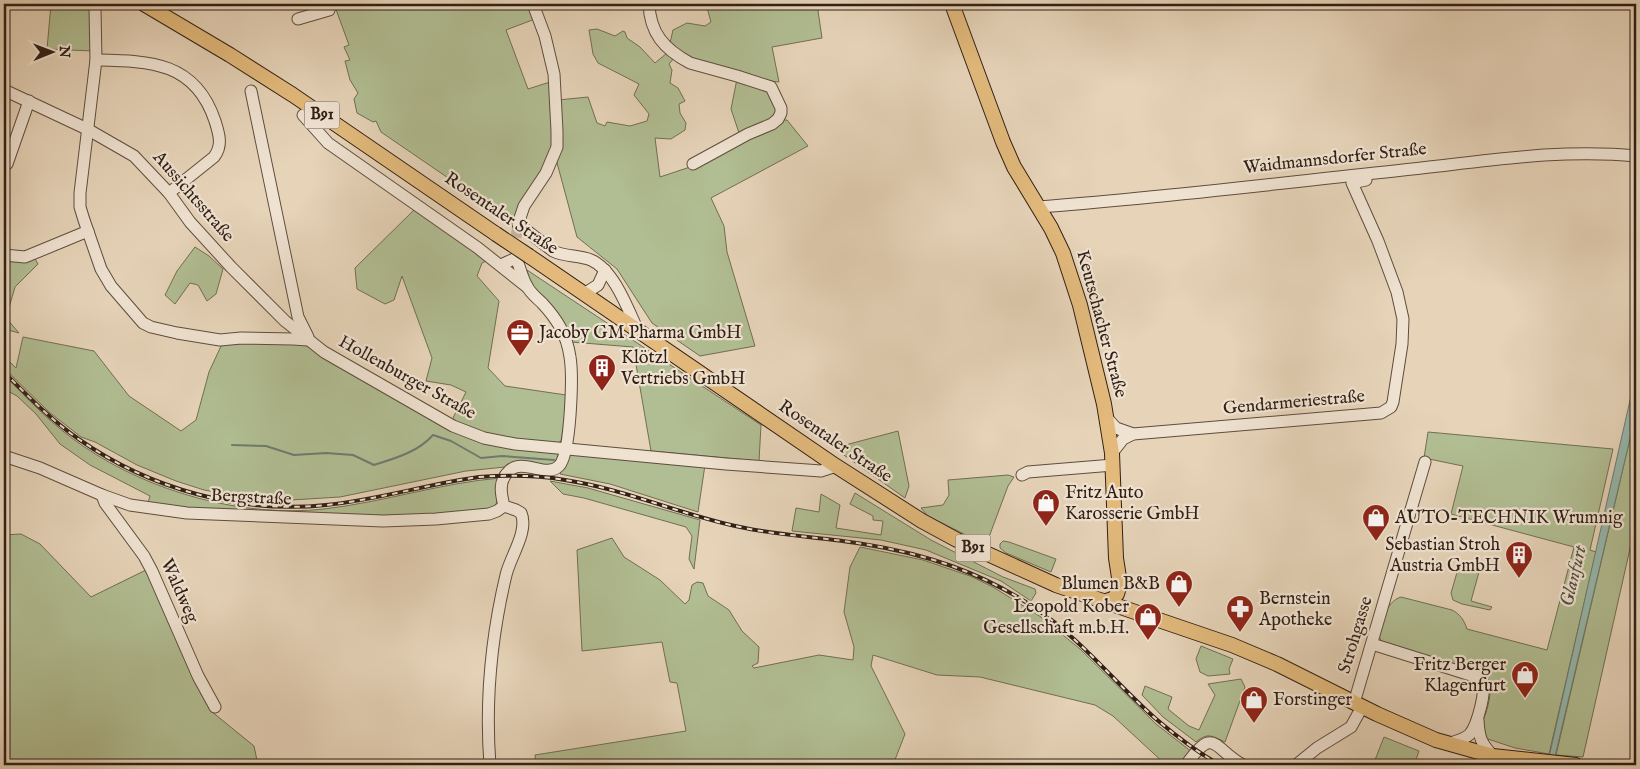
<svg xmlns="http://www.w3.org/2000/svg" width="1640" height="769" viewBox="0 0 1640 769" font-family="'IM FELL English',serif">
	<style>
		.green { fill: #b1bd92; stroke: #716e54 }
		.water { fill: #96b8ad; stroke: #6e7b71 }
		.lines { fill: none; stroke-linecap: round; stroke-linejoin: round }
		.stream { stroke: #6e7b71; stroke-width: 2 }
		.minor-tunnel { stroke: #c2af98; stroke-width: 11; stroke-dasharray: 11 5.5; stroke-linecap: butt }
		.minor-casing { stroke: #5e4d3e; stroke-width: 13 }
		.major-casing { stroke: #312016; stroke-width: 16 }
		.minor { stroke: #efe2d1; stroke-width: 11 }
		.major { stroke: #e3ba7c; stroke-width: 14 }
		.rail-casing { stroke: #312016; stroke-width: 4 }
		.rail { stroke: #efe2d1; stroke-width: 2; stroke-dasharray: 5.5; stroke-linecap: butt }
		.major-bridge-casing { stroke: #312016; stroke-width: 16; stroke-linecap: butt }
		.major-bridge { stroke: #e3ba7c; stroke-width: 14 }
		.labels { text-anchor: middle; dominant-baseline: central; stroke-width: 4.5; stroke-linejoin: round; paint-order: stroke }
		.shield { fill: #efe2d1; stroke: #6a5a4e; stroke-width: 1 }
		.shield-label { font-size: 16px; font-weight: bold; fill: #312016 }
		.street-label { font-size: 18px; fill: #312016; stroke: #efe2d1 }
		.poi-label { font-size: 18px; fill: #312016; stroke: #efe2d1; text-anchor: start }
		.water-label { font-size: 19px; font-style: italic; fill: #4f4e43; stroke: #efe2d1 }
	</style>
	<rect width="100%" height="100%" fill="#e6d3b8"/>
	<filter id="stains"><feTurbulence type="fractalNoise" baseFrequency=".004" numOctaves="4"/><feColorMatrix values="0 0 0 0 .2 0 0 0 0 .09 0 0 0 0 .02 0 0 0 .5 -.17"/></filter>
	<radialGradient id="worn" r=".72"><stop offset=".6" stop-color="#630" stop-opacity="0"/><stop offset="1" stop-color="#630" stop-opacity=".3"/></radialGradient>
	<g class="green">
		<path d="M51 4H91L93 51 47 49Z"/>
		<path d="M334 4H528L535 19 506 30 528 89 550 82 554 121 551 153 514 223 381 132 376 121 373 122 357 113 354 99 358 93 350 80 345 61 350 60 344 47 349 45Z"/>
		<path d="M706 4H817L822 38 772 47 779 82C755 80 696 66 678 51 675 49 673 45 670 43L673 30 687 23 705 26 711 22Z"/>
		<path d="M597 29 615 36 623 31 625 32 627 38 640 47 655 63 667 53 674 58 669 64 672 70 670 83 678 88 685 101 679 104 680 113 686 123 685 130 671 139 655 138 660 177 693 166 782 120H787L808 146 711 198 724 226 727 252 755 346 700 356 652 323 617 269 577 237 556 159 558 100 588 97 597 123 605 126 607 122 630 126 647 121 649 114 634 95 639 84 598 63 593 54 589 30Z"/>
		<path d="M737 79 770 92 778 115 740 136 731 109Z"/>
		<path d="M415 209 467 244 486 261 482 263 477 276 499 301 488 368 505 386 566 395 563 439 556 445 485 435 452 420 466 392 451 385 426 381 432 358 402 276 394 300 385 304 357 289 355 268Z"/>
		<path d="M195 247 209 256 223 269 216 294 207 301 198 285 190 283 175 304 165 295 177 271Z"/>
		<path d="M34 257 38 264 15 287 6 318 19 333 4 329V258Z"/>
		<path d="M527 270 761 425 759 461 651 451 633 347 571 342 530 283Z"/>
		<path d="M23 337 94 351 129 396 181 431 196 420 209 372 222 344 300 342 418 412 451 428 554 451 559 454 560 458 552 467 512 462 505 467 466 471 340 497 291 500 250 498 204 490 176 481 137 465 95 442 81 437 49 412 4 368V356L16 368Z"/>
		<path d="M4 375C29 400 53 426 83 446 150 492 243 518 324 509 384 502 441 483 500 478L497 502 494 508 386 519 147 506 150 496 90 465 60 444 36 414 17 396 4 389Z"/>
		<path d="M1636 413V522L1583 757 1556 755Z"/>
		<path d="M898 431 909 486 905 498 834 448Z"/>
		<path d="M1428 432 1613 449 1590 550 1596 552 1549 754 1515 748 1485 738 1482 722C1487 714 1494 686 1488 678 1486 675 1483 674 1481 672L1382 643 1379 636C1383 622 1385 602 1401 597L1452 610C1460 614 1464 620 1467 629L1547 650 1574 547 1451 514 1463 466 1424 458Z"/>
		<path d="M574 453 705 465 698 512 610 484 560 474 569 456Z"/>
		<path d="M1008 475 1014 477 1008 486 986 545 928 516 921 508 943 505 949 495 948 480Z"/>
		<path d="M550 481 588 488 700 520 694 569 689 559 692 536 686 527 584 498 563 494Z"/>
		<path d="M855 493 931 540 1003 577 1035 589 1036 593 1031 601 1001 581 926 550 881 540 792 531 796 508 819 512 821 494 840 505 836 528 881 535 883 521 873 520V516L850 504Z"/>
		<path d="M21 534 40 544 91 597 148 569 211 711 254 746 258 765H4V535Z"/>
		<path d="M612 538 624 557 660 580 685 604 689 600 692 585 697 582 703 583 708 596 729 610 742 631 759 647 758 663 752 666 754 668 819 655 853 660 854 647 844 612 850 567 860 547 923 560 970 576 993 587 1041 617 1080 649 1156 724 1192 752 1183 765H1166L1113 716 1095 705 980 677 937 675 873 655 871 666 905 734 893 765H536L535 755 686 731 677 683 670 682 662 642 582 651 577 550Z"/>
		<path d="M1003 541 1009 542 1056 559 1051 572 1006 553 1000 548V544Z"/>
		<path d="M1458 569 1470 572 1471 570 1479 572 1471 601 1492 607 1490 610 1462 604 1453 600 1451 593Z"/>
		<path d="M1201 646 1233 659 1229 669 1230 674 1208 676 1200 672 1196 659Z"/>
		<path d="M1241 679 1245 687 1225 742C1212 736 1208 732 1196 742L1163 717 1142 695 1145 686 1172 697 1168 709 1189 726 1199 730 1215 695 1208 684Z"/>
		<path d="M1384 737 1419 751 1414 765H1373Z"/>
	</g>
	<path class="water" d="M1636 374V413L1553 765 1549 757Z"/>
	<g class="lines">
		<path class="stream" d="M232 445 266 446 294 455 326 453 353 455 374 465C396 458 418 452 433 435L451 441 481 458 502 456 554 460"/>
		<path class="minor-tunnel" d="M516 254V239L518 224"/>
		<defs>
			<g id="minor">
				<path d="M94 4 95 8 96 60 80 193V207L84 220 101 269 111 286 143 323 151 327 177 333 220 340 241 338 293 339 308 340"/>
				<path d="M533 4 545 36 554 74 557 131V147L546 173 524 206 518 224 553 251C565 257 579 255 591 260 614 270 628 309 638 331"/>
				<path d="M649 4C650 33 664 49 690 63L737 76 771 87 781 108V113L778 119 772 124 748 134 693 164"/>
				<path d="M298 19 329 10 330 4"/>
				<path d="M96 60C149 61 195 61 215 121 219 134 223 145 214 157L169 193"/>
				<path d="M4 90 87 129 134 156 169 193 190 222 231 267 285 321 324 352 453 426 484 438 515 444 726 464 821 471 836 466"/>
				<path d="M251 91 298 317 308 337"/>
				<path d="M303 115 328 143 478 248 527 287"/>
				<path d="M4 163 7 164 29 101"/>
				<path d="M1038 207C1160 198 1281 183 1403 170 1480 162 1559 148 1636 156"/>
				<path d="M4 255 25 257 88 231"/>
				<path d="M584 294 598 285 605 270"/>
				<path d="M1107 418 1116 428 1133 434"/>
				<path d="M1112 453 1123 439 1133 434 1381 413 1391 407 1393 402 1402 344 1403 319 1397 292 1378 241 1352 183 1366 180"/>
				<path d="M4 456 40 468 102 495 130 505 187 513 383 521 436 519 489 514 497 511 504 506"/>
				<path d="M1022 475 1028 472 1113 465"/>
				<path d="M102 495 105 503 144 556 152 571 198 676 215 707"/>
				<path d="M1372 644 1477 677 1482 680C1487 691 1477 725 1470 734 1464 740 1455 741 1448 744"/>
				<path d="M1354 703 1425 462"/>
				<path d="M1478 720C1479 738 1481 743 1493 756"/>
				<path d="M490 765C485 700 491 638 506 575 510 557 529 531 521 513L516 510 504 506C501 494 498 481 509 471 523 457 546 479 559 466 571 454 573 375 570 357 567 335 557 319 542 303 537 298 530 293 527 286 522 278 520 267 516 258L501 265"/>
				<path d="M1186 765C1215 724 1213 749 1243 765"/>
				<path d="M1296 765 1317 748 1351 727 1362 707"/>
			</g>
			<g id="major">
				<path d="M144 4 230 55 293 95 496 234"/>
				<path d="M952 4 1003 142 1014 167 1051 228 1063 253 1080 305 1104 404 1112 453 1116 558 1120 584 1117 594 1113 599 1106 601"/>
				<path d="M529 256 836 466 922 521 957 540 1056 585 1232 645 1277 664 1377 714 1436 740 1493 756 1576 765"/>
			</g>
		</defs>
		<use href="#minor" class="minor-casing"/>
		<use href="#major" class="major-casing"/>
		<use href="#minor" class="minor"/>
		<use href="#major" class="major"/>
		<defs>
			<path id="rail" d="M4 372C28 396 52 421 80 440 150 489 241 514 326 505 377 500 428 484 479 477 508 475 536 475 565 480 625 489 681 515 740 527 781 536 822 537 863 544 926 554 981 572 1035 608 1081 639 1115 683 1156 719 1176 736 1197 752 1220 765"/>
		</defs>
		<use href="#rail" class="rail-casing"/>
		<use href="#rail" class="rail"/>
		<defs>
			<path id="major-bridge" d="M496 234 529 256"/>
		</defs>
		<use href="#major-bridge" class="major-bridge-casing"/>
		<use href="#major-bridge" class="major-bridge"/>
	</g>
	<defs>
		<symbol id="office-pin" viewBox="-11 -11 22 30"><path d="M0 17L-7.5 6A9.5 9.5 0 1 1 7.5 6Z" fill="#8f2418" stroke="#efe2d1"/><path d="M-6-3h4V-5.5h4V-3h4V5H-6ZM-1-4.5V-3h2v-1.5ZM-6 0V1H6V0Z" fill="#fff"/></symbol>
		<symbol id="building-pin" viewBox="-11 -11 22 30"><path d="M0 17L-7.5 6A9.5 9.5 0 1 1 7.5 6Z" fill="#8f2418" stroke="#efe2d1"/><path d="M-4-6H4V6H1V3H-1V6H-4ZM-2.5-4.3h1.7v1.8h-1.7ZM.8-4.3h1.7v1.8H.8ZM-2.5-1h1.7V.8h-1.7ZM.8-1h1.7V.8H.8Z" fill="#fff"/></symbol>
		<symbol id="shop-pin" viewBox="-11 -11 22 30"><path d="M0 17L-7.5 6A9.5 9.5 0 1 1 7.5 6Z" fill="#8f2418" stroke="#efe2d1"/><path d="M-5-2.5h2.3a2.7 3.5 0 0 1 5.4 0H5L5.5 6h-11ZM-1.5-2.5h3a1.5 2.3 0 0 0-3 0Z" fill="#fff"/></symbol>
		<symbol id="pharmacy-pin" viewBox="-11 -11 22 30"><path d="M0 17L-7.5 6A9.5 9.5 0 1 1 7.5 6Z" fill="#8f2418" stroke="#efe2d1"/><path d="M-2-6h4v4h4v4h-4v4h-4v-4h-4v-4h4Z" fill="#fff"/></symbol>
	</defs>
	<g fill-rule="evenodd">
		<use href="#office-pin" x="504" y="317" width="32" height="43"/>
		<use href="#building-pin" x="586" y="352" width="32" height="43"/>
		<use href="#shop-pin" x="1030" y="487" width="32" height="43"/>
		<use href="#shop-pin" x="1360" y="502" width="32" height="43"/>
		<use href="#building-pin" x="1503" y="539" width="32" height="43"/>
		<use href="#shop-pin" x="1163" y="568" width="32" height="43"/>
		<use href="#pharmacy-pin" x="1224" y="593" width="32" height="43"/>
		<use href="#shop-pin" x="1132" y="601" width="32" height="43"/>
		<use href="#shop-pin" x="1509" y="659" width="32" height="43"/>
		<use href="#shop-pin" x="1238" y="684" width="32" height="43"/>
	</g>
	<g class="labels">
		<g class="shield">
			<rect x="304.5" y="101.5" width="35" height="27" rx="4"/>
			<rect x="955.5" y="534.5" width="35" height="27" rx="4"/>
		</g>
		<g class="shield-label">
			<text x="322" y="115">B91</text>
			<text x="973" y="548">B91</text>
		</g>
		<g class="street-label">
			<text transform="translate(1335 159) rotate(-6)">Waidmannsdorfer Straße</text>
			<text transform="translate(193 197) rotate(49)">Aussichtsstraße</text>
			<text transform="translate(501 214) rotate(34)">Rosentaler Straße</text>
			<text transform="translate(1101 324) rotate(75)">Keutschacher Straße</text>
			<text transform="translate(407 378) rotate(29)">Hollenburger Straße</text>
			<text transform="translate(1294 403) rotate(-5)">Gendarmeriestraße</text>
			<text transform="translate(835 442) rotate(34)">Rosentaler Straße</text>
			<text transform="translate(251 498) rotate(3)">Bergstraße</text>
			<text transform="translate(179 591) rotate(66)">Waldweg</text>
			<text transform="translate(1356 635) rotate(-73)">Strohgasse</text>
		</g>
		<g class="poi-label">
			<text x="539" y="333">Jacoby GM Pharma GmbH</text>
			<text x="621" y="358">Klötzl<tspan x="621" dy="21">Vertriebs GmbH</tspan></text>
			<text x="1065" y="493">Fritz Auto<tspan x="1065" dy="21">Karosserie GmbH</tspan></text>
			<text x="1395" y="518">AUTO-TECHNIK Wrumnig</text>
			<text x="1500" y="545" text-anchor="end">Sebastian Stroh<tspan x="1500" dy="21">Austria GmbH</tspan></text>
			<text x="1160" y="584" text-anchor="end">Blumen B&amp;B</text>
			<text x="1259" y="599">Bernstein<tspan x="1259" dy="21">Apotheke</tspan></text>
			<text x="1129" y="607" text-anchor="end">Leopold Kober<tspan x="1129" dy="21">Gesellschaft m.b.H.</tspan></text>
			<text x="1506" y="665" text-anchor="end">Fritz Berger<tspan x="1506" dy="21">Klagenfurt</tspan></text>
			<text x="1273" y="700">Forstinger</text>
		</g>
		<g class="water-label">
			<text transform="translate(1574 576) rotate(-77)">Glanfurt</text>
		</g>
	</g>
	<rect width="1640" height="769" fill="none" stroke="#e6d3b8" stroke-width="20"/>
	<rect x="5" y="5" width="1630" height="759" fill="none" stroke="#312016" stroke-width="2.5"/>
	<rect x="10" y="10" width="1620" height="749" fill="none" stroke="#312016"/>
	<g transform="translate(52 52) rotate(89)" stroke="#efe2d1" stroke-width="4" paint-order="stroke">
	<path d="M0-4L9 19L0 12L-9 19Z" fill="#312016"/>
	<text y="-8" font-size="14" font-weight="bold" text-anchor="middle" fill="#312016">N</text>
	</g>
	<rect width="100%" height="100%" filter="url(#stains)"/>
	<rect width="100%" height="100%" fill="url(#worn)"/>
</svg>
